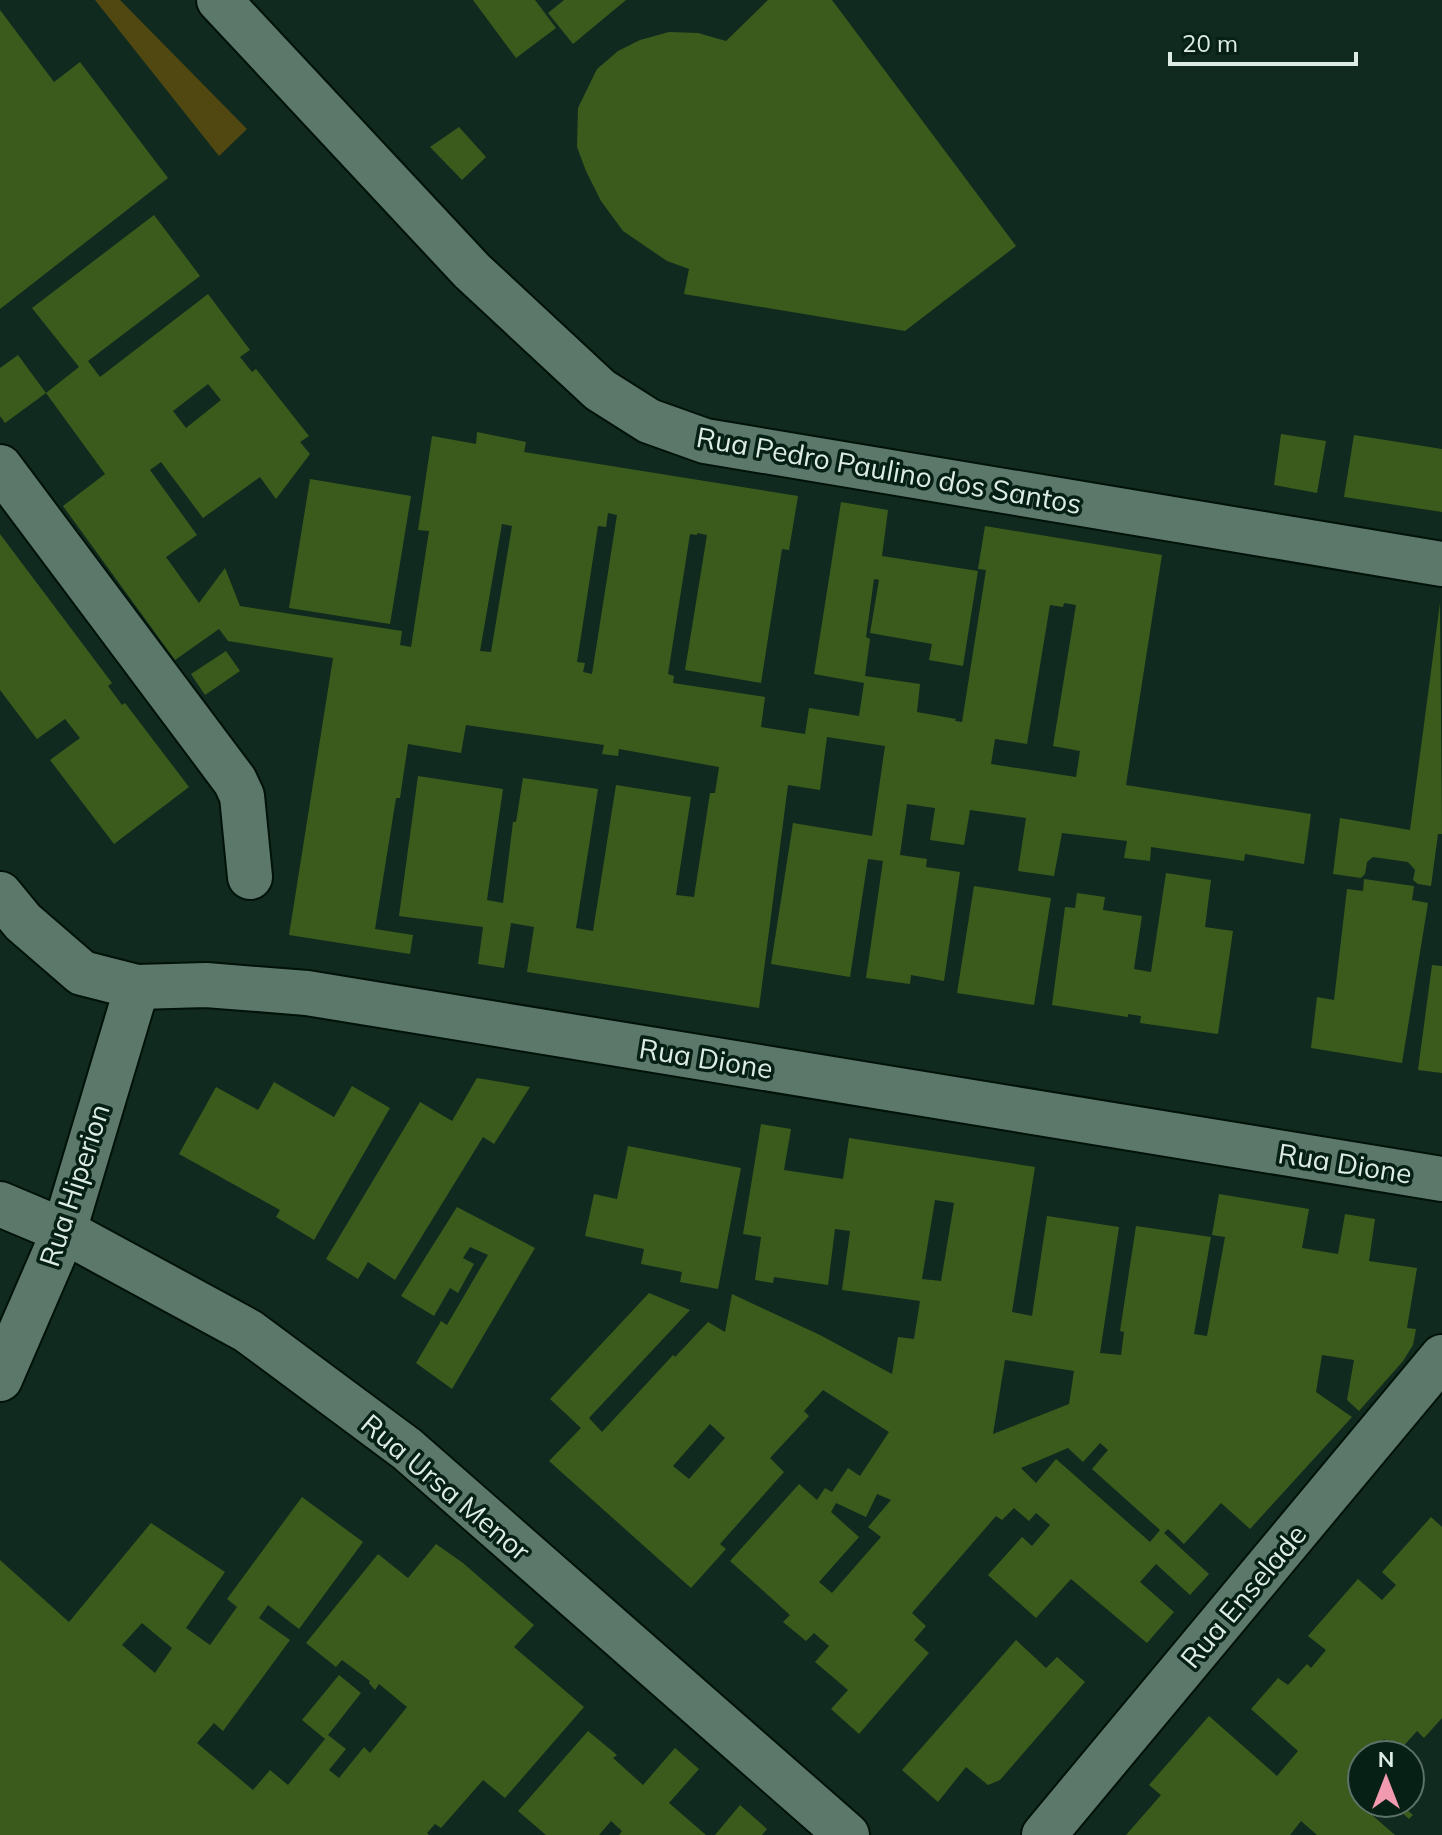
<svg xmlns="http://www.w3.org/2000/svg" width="1442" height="1835" viewBox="0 0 1442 1835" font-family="Mulish,sans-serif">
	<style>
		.green { fill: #514811 }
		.building { fill: #3b5b1c; fill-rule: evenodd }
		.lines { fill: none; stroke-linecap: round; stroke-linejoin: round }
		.minor-casing { stroke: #001209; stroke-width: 48 }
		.minor { stroke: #5c786a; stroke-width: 44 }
		.labels { text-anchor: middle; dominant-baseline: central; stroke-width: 7; stroke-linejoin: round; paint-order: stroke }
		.street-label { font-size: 28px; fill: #ddede5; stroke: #062016 }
	</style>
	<rect width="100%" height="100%" fill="#102a1f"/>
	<path class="green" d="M95 0H120L247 129 219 156Z"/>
	<g class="building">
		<path d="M473 0H535L556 28 516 58Z"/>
		<path d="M564 0H626L573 44 548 13Z"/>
		<path d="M768 0H832L1016 246 905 331 684 294 689 269 667 261 623 231 601 201 586 171 577 147 578 108 597 69 618 51 640 40 669 32 698 33 726 41Z"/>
		<path d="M0 10 54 82 80 62 168 178 0 309Z"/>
		<path d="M459 127 486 157 462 180 430 147Z"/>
		<path d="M154 215 200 276 88 361 100 377 208 294 250 350 240 357 252 372 256 369 309 436 300 442 310 454 276 499 260 477 203 518 161 462 150 470 197 535 166 557 199 603 225 568 240 606 402 631 400 645 411 647 429 531 418 530 432 436 476 444 477 432 526 442 524 452 798 496 789 550 782 549 761 683 685 670 707 535 697 533V535L690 534 668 674 674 676 673 683 765 697 761 727 805 734 809 708 859 716 864 683 814 674 841 502 888 510 882 556 978 571 963 666 929 660 932 644 870 633 879 580 874 579 866 637 870 639 865 676 920 684 917 712 956 719 955 721 962 722 986 570 978 569 985 526 1162 555 1126 785 1311 814 1304 864 1245 854 1244 861 1151 847 1150 861 1124 858 1127 841 1062 833 1054 876 1018 871 1026 818 970 810 964 845 930 840 935 808 907 804 900 855 927 859 926 867 960 872 944 981 911 975 910 984 866 978 883 861 868 859 850 977 771 964 793 823 872 836 885 746 827 737 820 790 788 785 759 1008 527 972 534 927 511 923 504 968 478 964 483 927 399 916 418 776 503 789 487 900 503 903 513 822H516L523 778 598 789 576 928 593 931 616 785 691 797 676 895 694 897 710 793H715L719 767 619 749 618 756 602 754 604 745 466 725 461 753 408 744 400 798H396L375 929 413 935 410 954 289 935 333 658 228 641 219 629 175 660 63 506 105 474 46 393 5 423 0 416V368L18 355 46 393 79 367 32 308ZM208 384 221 400 186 428 173 411ZM608 513 617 515 592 674 583 672 585 663 577 662 598 526 606 527ZM502 524 512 526 491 652 480 651ZM1064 603 1076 605 1053 746 1080 751 1076 777 991 764 995 739 1027 744 1050 605 1063 607Z"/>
		<path d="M1281 434 1326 441 1317 493 1274 485Z"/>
		<path d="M1354 435 1442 449V512L1344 497Z"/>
		<path d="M310 479 411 496 390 624 289 608Z"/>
		<path d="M0 534 112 683 108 686 122 705 125 703 189 787 114 844 50 760 80 738 65 719 37 739 0 690Z"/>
		<path d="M1440 603 1442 834H1438L1431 886 1418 884 1413 880 1415 870 1408 862 1373 857 1367 862 1365 874 1361 878 1333 874 1340 818 1410 830Z"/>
		<path d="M226 651 240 671 205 695 191 674Z"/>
		<path d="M1166 873 1211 880 1205 927 1233 931 1218 1034 1140 1023 1141 1016 1128 1014V1017L1052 1005 1065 907 1075 908 1077 893 1105 897 1103 910 1142 916 1134 969 1151 972Z"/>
		<path d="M1364 879 1414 886 1412 900 1428 903 1402 1063 1311 1048 1317 997 1334 1000 1347 889 1363 891Z"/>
		<path d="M974 886 1051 898 1034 1005 957 993Z"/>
		<path d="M1432 965 1442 966V1073L1418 1070Z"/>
		<path d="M477 1078 530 1087 494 1144 483 1137 395 1280 368 1262 358 1279 326 1259 420 1102 452 1121Z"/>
		<path d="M274 1082 334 1117 352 1086 390 1108 314 1240 276 1217 280 1210 179 1154 216 1087 258 1110Z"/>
		<path d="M761 1124 791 1129 784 1170 843 1179 849 1138 1035 1167 1012 1312 1032 1316 1047 1216 1119 1227 1100 1353 1121 1355 1124 1332 1120 1331 1136 1226 1211 1237 1194 1334 1207 1336 1225 1237 1212 1235 1219 1194 1309 1209 1302 1248 1338 1254 1345 1214 1375 1219 1369 1261 1417 1268 1407 1328 1416 1329 1413 1345 1403 1361 1359 1411 1347 1400 1354 1360 1322 1355 1316 1392 1352 1417 1250 1529 1221 1503 1184 1544 1168 1529 1164 1533 1209 1574 1190 1595 1156 1564 1140 1582 1174 1612 1147 1643 1071 1579 1036 1618 988 1575 1022 1537 1032 1546 1050 1525 1036 1513 1029 1521 1014 1508 1002 1520 996 1516 912 1613 926 1626 914 1640 929 1653 859 1734 831 1709 848 1690 815 1662 829 1646 814 1633 806 1641 783 1622 790 1615 730 1561 799 1484 817 1500 825 1488 832 1492 848 1468 860 1476 889 1432 823 1390 804 1411 809 1416 770 1458 784 1472 720 1544 726 1549 691 1588 549 1461 581 1428 550 1399 649 1293 690 1310 589 1418 602 1432 673 1355 675 1357 708 1322 725 1332 732 1294 820 1335 892 1374 898 1337 914 1339 920 1301 842 1290 850 1231 835 1229 828 1285 774 1277 773 1283 755 1280 761 1237 743 1234ZM935 1200 954 1203 941 1281 922 1279ZM1005 1360 1074 1371 1069 1404 993 1434ZM710 1424 725 1438 689 1479 673 1466ZM1100 1443 1108 1450 1092 1469 1160 1530 1150 1542 1056 1459 1036 1483 1021 1468 1068 1448 1083 1462ZM877 1494 891 1500 868 1527 881 1537 832 1593 819 1582 859 1537 831 1512 836 1503 866 1517Z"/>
		<path d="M628 1146 741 1168 718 1289 680 1282 682 1272 641 1264 644 1249 585 1236 594 1194 617 1199Z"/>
		<path d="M457 1207 535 1248 452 1389 416 1363 441 1321 447 1325 488 1255 470 1247 463 1258 474 1264 458 1293 450 1288 434 1316 401 1296Z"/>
		<path d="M302 1497 363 1542 299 1629 268 1605 259 1618 290 1640 223 1731 214 1723 197 1743 253 1790 270 1770 288 1785 325 1739 302 1720 339 1675 361 1693 328 1735 346 1749 329 1770 339 1778 364 1747 370 1753 407 1707 379 1684 375 1690 369 1683 370 1681 342 1660 336 1667 306 1643 378 1554 408 1578 436 1544 463 1563 534 1625 514 1647 584 1707 505 1798 483 1780 441 1828 435 1824 427 1833 429 1835H0V1560L69 1622 151 1523 225 1572 186 1628 210 1645 237 1607 227 1599ZM142 1623 172 1648 155 1673 122 1645Z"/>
		<path d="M1431 1517 1442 1527V1718L1424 1738 1417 1731 1399 1751 1384 1739 1370 1755H1362V1764L1359 1768 1362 1770V1803H1382L1372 1815 1395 1835H1317L1301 1821 1290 1835H1126L1161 1795 1149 1785 1209 1716 1277 1776 1298 1751 1251 1709 1278 1678 1288 1685 1307 1664 1311 1668 1326 1650 1308 1636 1358 1579 1382 1600 1396 1585 1382 1572Z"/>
		<path d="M1016 1640 1046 1668 1057 1657 1085 1682 1000 1780 988 1785 966 1767 938 1802 902 1770Z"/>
		<path d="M588 1731 617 1755 613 1758 643 1785 675 1748 699 1769 669 1803 706 1835H619L622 1831 611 1821 599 1835H546L518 1811Z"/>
		<path d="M1391 1803H1399L1413 1815 1409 1819Z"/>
		<path d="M740 1805 767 1829 762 1835H715Z"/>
	</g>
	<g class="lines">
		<defs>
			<g id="minor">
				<path d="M219 0 472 271 600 390 649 421 705 441 1442 564"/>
				<path d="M0 467 235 781 242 796 250 877"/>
				<path d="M0 894 23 922 82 973 137 987 206 985 307 993 1442 1179"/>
				<path d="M0 1204 64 1231 248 1331 407 1449 847 1835"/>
				<path d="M0 1379 64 1231 137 987"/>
				<path d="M1044 1835 1442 1357"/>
			</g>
		</defs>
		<use href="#minor" class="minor-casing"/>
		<use href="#minor" class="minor"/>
	</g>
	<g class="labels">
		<g class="street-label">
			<text transform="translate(889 470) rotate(10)">Rua Pedro Paulino dos Santos</text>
			<text transform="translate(706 1058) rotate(9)">Rua Dione</text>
			<text transform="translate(1345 1163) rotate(9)">Rua Dione</text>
			<text transform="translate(74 1185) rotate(-72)">Rua Hiperion</text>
			<text transform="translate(446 1487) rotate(40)">Rua Ursa Menor</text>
			<text transform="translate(1243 1596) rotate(-50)">Rua Enselade</text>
		</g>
	</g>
	<g transform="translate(1386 1779)"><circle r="38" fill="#062016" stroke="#5c7269" stroke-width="2"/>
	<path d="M0-6L14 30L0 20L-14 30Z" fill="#f29aaf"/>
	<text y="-12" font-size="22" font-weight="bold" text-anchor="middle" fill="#ddede5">N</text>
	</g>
	<path d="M1170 52v12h186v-12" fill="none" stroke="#ddede5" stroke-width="4"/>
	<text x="1182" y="52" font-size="24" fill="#ddede5" stroke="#062016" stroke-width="6" paint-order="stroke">20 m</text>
</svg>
